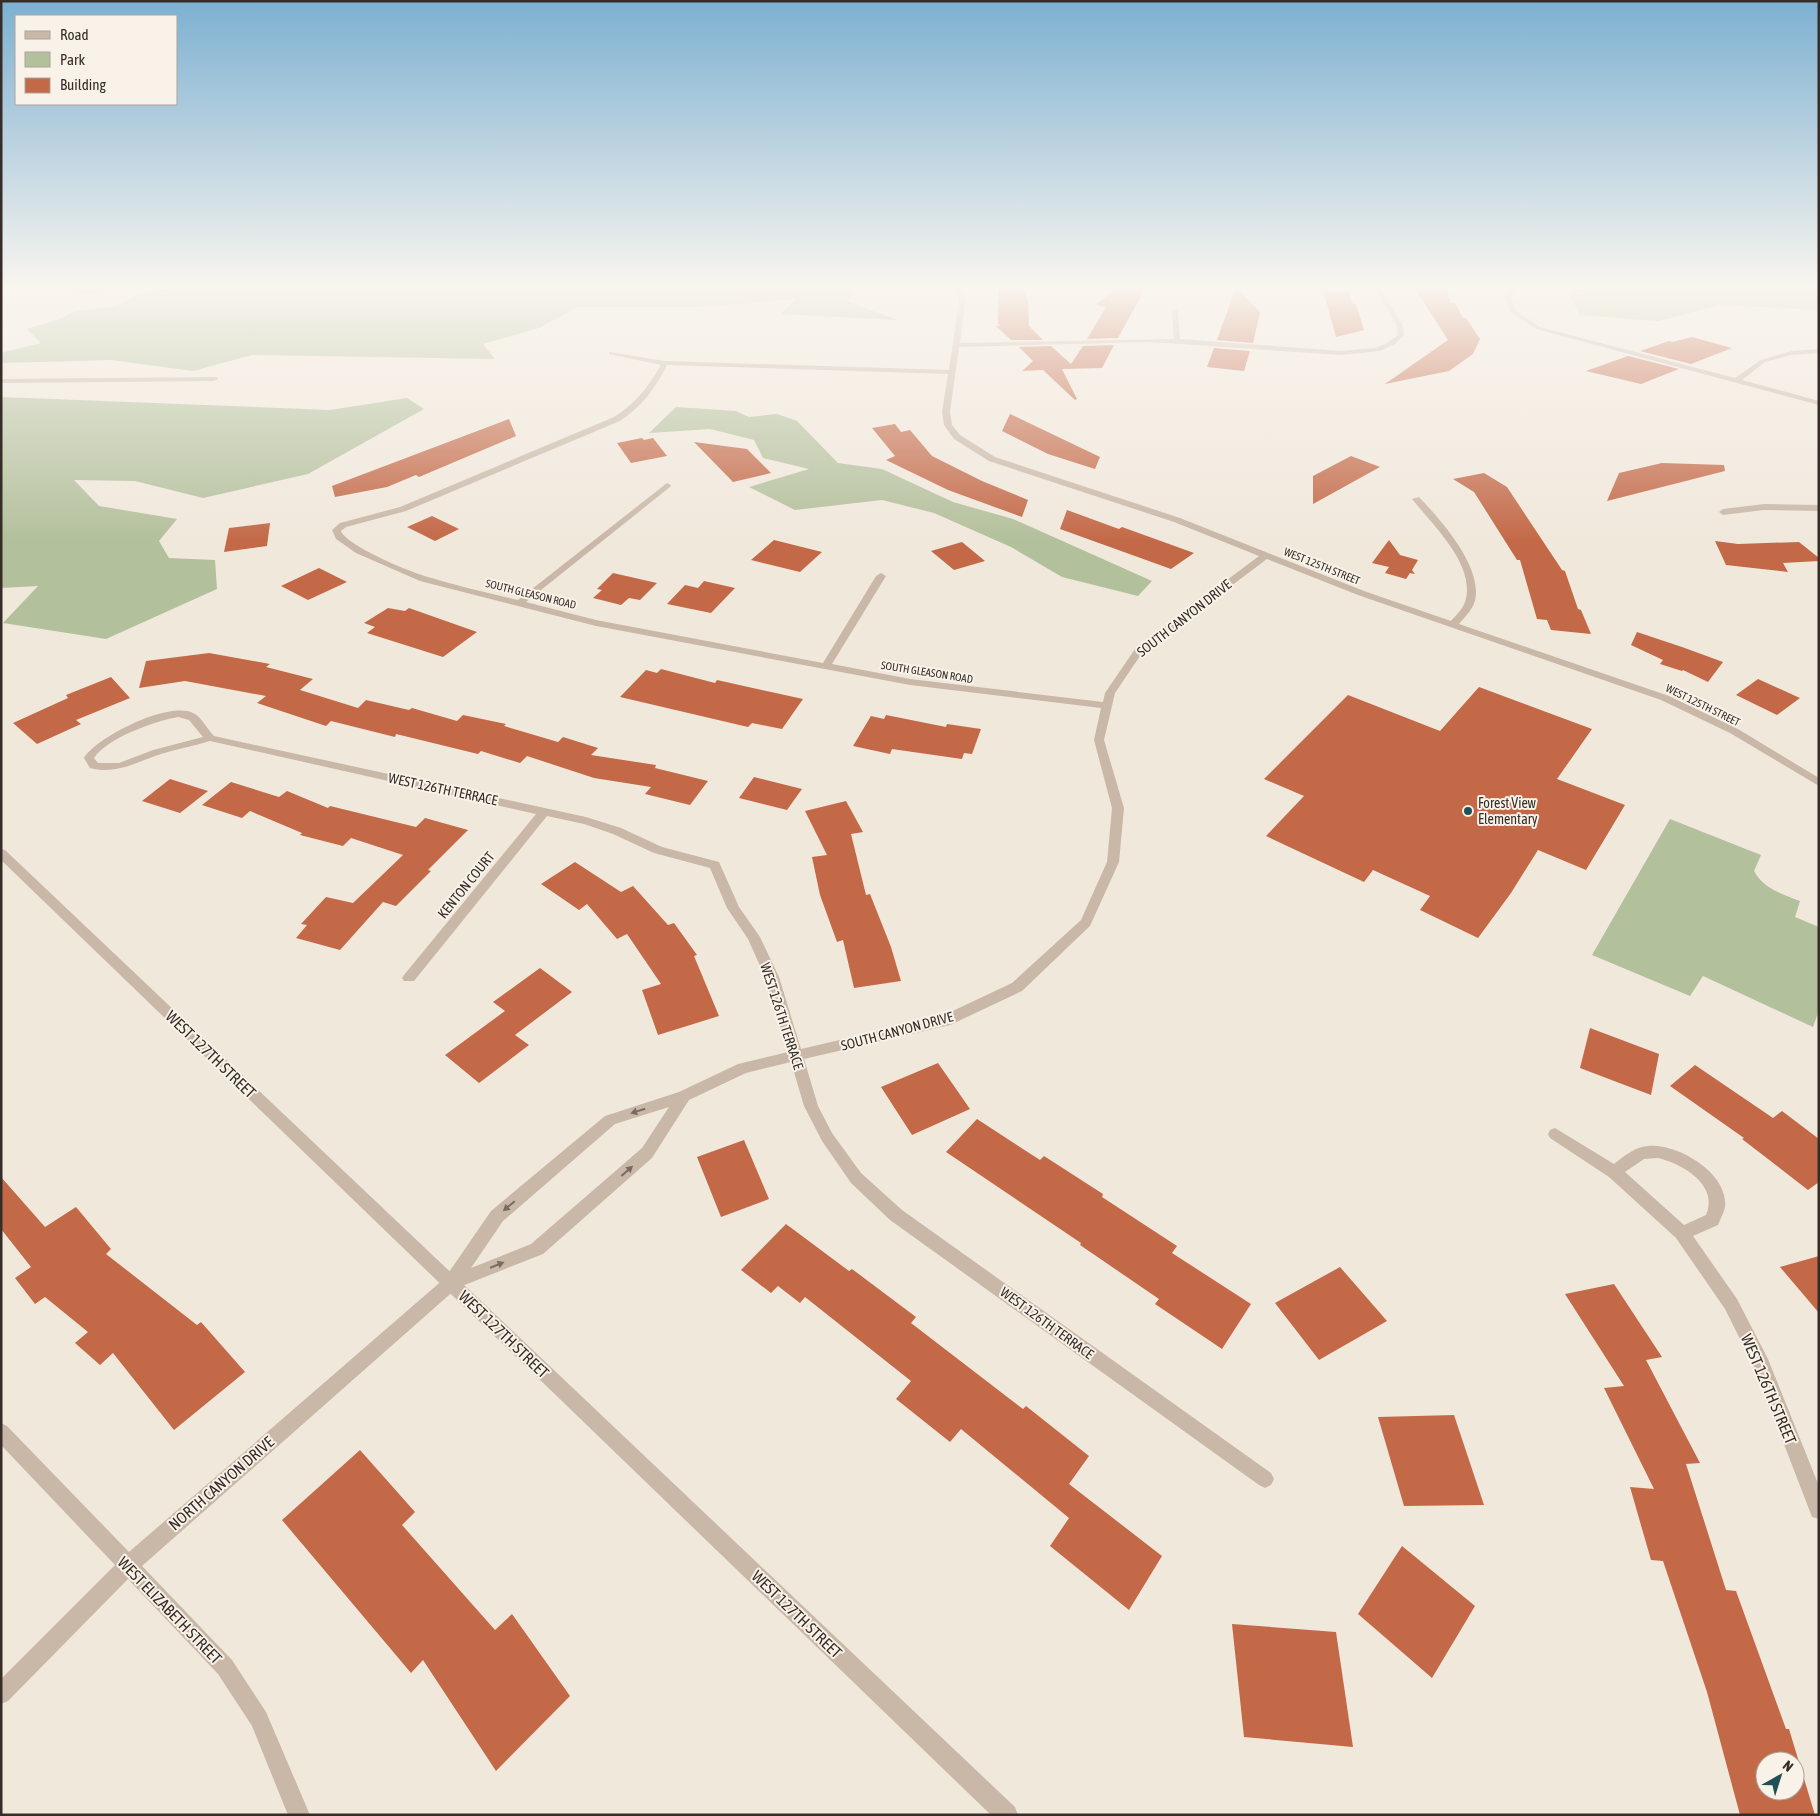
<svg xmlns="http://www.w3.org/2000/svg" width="1820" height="1816" viewBox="0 0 1820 1816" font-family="'Asap Condensed',sans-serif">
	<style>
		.green { fill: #b3c09c }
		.building { fill: #c36948; fill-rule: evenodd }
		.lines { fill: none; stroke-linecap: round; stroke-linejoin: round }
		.minor { fill: #c9b8a8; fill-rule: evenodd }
		.tertiary { fill: #c9b8a8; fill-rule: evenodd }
		.oneway { fill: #786c62 }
		.poi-dot { fill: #1f5156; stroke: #f9f2e8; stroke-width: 2 }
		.labels { text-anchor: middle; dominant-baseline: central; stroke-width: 4; stroke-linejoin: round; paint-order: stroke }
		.far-street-label { font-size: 11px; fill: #362d28; stroke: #f9f2e8 }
		.street-label { font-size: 14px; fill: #362d28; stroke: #f9f2e8 }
		.poi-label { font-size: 14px; fill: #362d28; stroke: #f9f2e8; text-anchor: start }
		.near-street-label { font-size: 16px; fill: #362d28; stroke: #f9f2e8 }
	</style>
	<rect width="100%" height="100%" fill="#f1e8dc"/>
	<g class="green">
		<path d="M56 287H121C96 296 81 296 56 287Z"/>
		<path d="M173 287H854L848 302 898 320 781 314 796 299 698 307H578L539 328 483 344 495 359 252 355 193 371 111 360 1 363V353L41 343 27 329 57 320 75 311 117 306 140 294Z"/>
		<path d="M1580 287H1819V310L1720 305 1658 321 1580 315 1569 294Z"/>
		<path d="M1 397 330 410 407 398 424 409 308 474 203 498 135 481 74 480 99 506 177 519 159 541 169 558 215 560 217 589 106 639 3 623 38 586 1 588Z"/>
		<path d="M676 407 736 411 749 417 777 414 797 421 838 463 882 469 953 502 1013 519 1152 581 1138 596 1062 577 1011 547 934 513 882 500 795 510 749 487 809 469 763 458 754 440 710 429 649 433Z"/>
		<path d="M1670 819 1761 855 1754 871C1764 889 1782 894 1800 901L1795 917 1819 927V1010L1813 1027 1703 976 1690 996 1592 955Z"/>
	</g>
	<g class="building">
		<path d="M1021 287 1028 300 1029 326 1043 340H1011L996 326H1000L998 323 999 288Z"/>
		<path d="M1130 287H1146L1118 338 1087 339 1106 307 1096 305 1115 289Z"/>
		<path d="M1236 287 1260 312 1253 343 1217 340Z"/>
		<path d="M1414 287 1447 290 1451 303H1455L1463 318H1466L1480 339 1473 354 1449 371 1385 384 1448 340Z"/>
		<path d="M1323 290 1349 292 1353 304H1356L1364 330 1336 337Z"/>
		<path d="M1692 337 1732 348 1691 364 1640 351 1669 341 1672 342Z"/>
		<path d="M1114 345 1102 368 1062 369 1077 399 1075 400 1043 370 1022 371 1033 361 1019 347 1051 346 1071 364 1083 346Z"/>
		<path d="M1214 348 1250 351 1244 371 1207 367Z"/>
		<path d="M1628 356 1679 369 1641 384 1586 371Z"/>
		<path d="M1010 414 1100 457 1095 469 1048 454 1002 431Z"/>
		<path d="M509 419 516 436 419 477 416 475 387 487 335 497 332 486Z"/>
		<path d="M895 424 901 432 910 430 932 456 982 481 1028 500 1022 517 948 490 886 460 895 456 872 428Z"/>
		<path d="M642 438 644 440 653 438 667 456 631 463 617 443Z"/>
		<path d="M694 442 747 449 771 473 733 482Z"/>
		<path d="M1351 456 1380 467 1313 504V476Z"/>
		<path d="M1662 463 1724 465 1725 471 1607 501 1619 473Z"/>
		<path d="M1484 473 1507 487 1562 570 1565 571 1578 609 1581 610 1591 634 1551 630 1547 620 1537 619 1520 560H1517L1474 492 1453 479Z"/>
		<path d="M1067 510 1119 529 1122 527 1194 553 1171 569 1060 529Z"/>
		<path d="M432 516 459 529 435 541 407 527Z"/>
		<path d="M270 523 267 546 224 552 229 528Z"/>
		<path d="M774 540 822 552 800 572 751 560Z"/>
		<path d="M1389 540 1400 555 1418 560 1412 570 1415 574 1410 573 1406 579 1385 573 1389 567 1372 563Z"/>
		<path d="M1715 541 1738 544 1799 542 1819 558V561L1783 563 1788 572 1726 565Z"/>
		<path d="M962 542 985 561 954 570 931 551Z"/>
		<path d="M319 568 347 582 308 600 281 586Z"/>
		<path d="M613 573 657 583 640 600 629 598 621 605 593 598 602 590 597 589Z"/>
		<path d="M704 581 735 588 711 613 667 604 685 585 698 588Z"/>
		<path d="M388 608 405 611 409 608 477 632 443 657 367 633 375 627 364 623Z"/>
		<path d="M1637 632 1682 647 1723 662 1708 682 1683 670 1682 671 1660 664 1663 660 1631 645Z"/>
		<path d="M209 653 270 664 266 667 313 679 300 690 358 708 366 700 409 710 412 708 457 721 463 715 506 724 504 726 558 742 563 737 598 748 591 755 656 765 655 768 708 781 690 805 645 794 651 787 594 778 527 756 520 763 481 751 478 754 396 734 395 737 331 721 326 726 257 703 266 696 185 681 139 688 146 661Z"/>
		<path d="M661 669 715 683 717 680 803 699 782 729 752 723 748 727 620 697 646 670 657 673Z"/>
		<path d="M111 677 130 698 76 720 81 724 37 744 13 723 68 698 66 695Z"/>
		<path d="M1758 679 1800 698 1777 715 1736 695Z"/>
		<path d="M1479 687 1592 729 1557 779 1625 805 1586 870 1538 850 1511 893 1478 938 1420 910 1430 896 1373 870 1364 882 1266 836 1304 796 1264 779 1348 695 1440 731Z"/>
		<path d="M886 715 946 727 947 724 981 729 972 754 964 753 962 759 892 749 890 754 853 746 871 716 884 719Z"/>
		<path d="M754 777 802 789 787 810 739 798Z"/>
		<path d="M170 779 208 791 180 813 142 801Z"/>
		<path d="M231 782 279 797 287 791 328 808 330 806 416 827 425 818 468 830 428 870 431 871 396 906 383 902 340 950 296 938 307 925 301 924 326 897 353 903 403 855 351 838 343 846 300 835 302 833 250 811 242 818 202 805Z"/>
		<path d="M846 801 863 832 851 834 866 895 870 894 891 947 901 981 854 988 843 940 837 942 820 895 812 857 827 855 805 811Z"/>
		<path d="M575 862 621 892 633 886 668 925 674 923 697 955 694 956 719 1016 658 1035 642 990 661 984 627 934 617 939 587 904 579 910 541 884Z"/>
		<path d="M540 968 572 992 515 1035 529 1045 479 1083 445 1055 505 1011 493 1002Z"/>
		<path d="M1590 1028 1659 1054 1651 1095 1580 1068Z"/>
		<path d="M938 1063 970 1109 912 1135 881 1087Z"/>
		<path d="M1695 1065 1773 1118 1782 1111 1819 1139V1182L1808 1190 1742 1139 1744 1138 1670 1086Z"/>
		<path d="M977 1119 1040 1160 1044 1156 1103 1194 1102 1197 1177 1246 1172 1253 1251 1304 1222 1349 1155 1304 1159 1299 1080 1245 1081 1243 946 1152Z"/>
		<path d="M744 1140 769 1199 721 1217 697 1157Z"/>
		<path d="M1 1177 45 1227 76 1207 111 1249 106 1254 197 1325 201 1322 245 1372 174 1430 113 1353 100 1365 75 1343 88 1332 45 1297 35 1304 15 1278 31 1267 1 1229Z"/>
		<path d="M786 1224 849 1271 852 1269 916 1317 911 1323 1023 1409 1026 1406 1089 1456 1069 1484 1162 1556 1129 1610 1050 1546 1069 1518 961 1429 950 1442 896 1399 911 1381 805 1297 800 1303 778 1286 771 1293 741 1270Z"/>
		<path d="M1819 1256V1313L1780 1267Z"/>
		<path d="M1340 1267 1387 1321 1319 1360 1275 1303Z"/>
		<path d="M1614 1284 1662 1357 1646 1360 1700 1463 1686 1464 1726 1590 1736 1591 1786 1729H1789L1815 1815H1740L1707 1692 1663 1561 1651 1560 1630 1487 1654 1489 1604 1388 1624 1386 1565 1294ZM1765 1761H1795V1791H1765Z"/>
		<path d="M1454 1415 1484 1505 1404 1506 1378 1417Z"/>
		<path d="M360 1450 415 1512 402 1525 495 1630 512 1614 570 1696 496 1771 423 1660 411 1673 282 1520Z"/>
		<path d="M1402 1546 1475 1606 1432 1678 1358 1614Z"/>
		<path d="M1232 1624 1336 1632 1353 1747 1244 1737Z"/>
	</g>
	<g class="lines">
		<g class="minor">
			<path d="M955 287H961L965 300 960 343 1174 339 1172 311 1175 309 1178 311 1180 339 1341 351 1375 348 1385 344 1398 335 1397 326 1374 287H1380L1403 326 1404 335 1395 344 1380 351 1341 355 1150 342 959 347 950 412 952 425 960 435 995 457 1180 518 1364 591 1451 621C1456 615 1462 610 1465 602 1477 566 1432 524 1412 499L1419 497C1441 520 1483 567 1475 601 1472 610 1465 617 1459 624L1669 696 1738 729 1819 778V786L1730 733 1661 700 1358 595 1267 559 1142 653 1115 693 1104 740 1124 808 1119 862 1090 926 1022 991 950 1025 804 1059 818 1106 832 1133 861 1173 902 1210 1271 1473 1274 1479 1271 1485 1265 1488 1259 1485 890 1220 851 1183 822 1141 804 1106 791 1062 746 1073 689 1100 652 1158 543 1254 457 1288 142 1566 232 1660 266 1712 310 1815H288L252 1726 218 1674 128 1579 8 1701 1 1704V1679L115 1565 1 1445V1423L7 1426 129 1552 445 1278 491 1211 605 1116 679 1092 738 1064 788 1052 765 977 748 939 727 908 710 868 654 853 613 834 584 824 547 816 414 981H404L402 978 404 975 536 814 210 741C194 746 177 749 161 754 136 762 117 775 90 768L84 758C97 737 168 701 193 713 202 717 207 729 214 736L586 817 621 828 662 847 719 862 739 907 760 937 779 977 801 1049 942 1016 1012 983 1081 920 1107 862 1112 808 1094 740 1101 708 910 685 596 626 420 581 356 553 336 539 332 530 340 523 400 507 614 417C636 403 648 387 661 365L609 354V352L665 361 949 370 959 300ZM667 365 948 374 942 412 944 425 954 439 989 461 1174 522 1259 556 1135 649 1105 693 1103 702 910 679 832 664 886 576 881 573 876 576 823 663 596 620 526 602 670 487 671 485 667 483 518 600C488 593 457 586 428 577 410 572 347 546 341 531L346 527 406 511 620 421C642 406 655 389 667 365ZM178 717 189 720 203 737 153 750 119 763H98L94 758C107 738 155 721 178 717ZM669 1107 642 1148 531 1244 471 1268 503 1221 615 1124Z"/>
			<path d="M1511 287H1517L1511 297 1515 310 1540 327 1735 378 1761 360 1792 351 1819 349V353L1792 355 1765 362 1742 380 1819 401V405L1536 329 1510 312 1505 297Z"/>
			<path d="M217 377 218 379 214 381 1 383V379Z"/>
			<path d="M1764 504 1819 505V511L1764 510 1723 515 1719 512 1723 509Z"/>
			<path d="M1555 1128 1614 1164C1624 1156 1635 1147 1648 1146 1677 1143 1729 1173 1725 1207 1724 1213 1720 1219 1718 1225L1693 1236 1737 1299 1768 1359 1819 1486V1519L1812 1517 1755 1369 1725 1309 1676 1238 1609 1177 1550 1138 1548 1134 1550 1130ZM1658 1158C1683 1164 1719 1185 1706 1215L1684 1225 1625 1172 1644 1159Z"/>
		</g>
		<path class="tertiary" d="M1 849 5 850 1015 1807 1018 1815H991L1 860Z"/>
	</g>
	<defs><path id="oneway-solid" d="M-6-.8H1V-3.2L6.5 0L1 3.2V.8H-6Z" transform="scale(1.25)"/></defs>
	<g class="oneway">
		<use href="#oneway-solid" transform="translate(638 1111) rotate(163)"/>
		<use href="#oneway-solid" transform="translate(627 1171) rotate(-41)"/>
		<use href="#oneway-solid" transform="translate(509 1206) rotate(140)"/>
		<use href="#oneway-solid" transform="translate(497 1265) rotate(-22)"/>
	</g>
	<linearGradient id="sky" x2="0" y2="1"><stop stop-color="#7cb0d1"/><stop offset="0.53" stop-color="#f9f5ef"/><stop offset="1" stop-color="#f9f5ef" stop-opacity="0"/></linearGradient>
	<rect width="1820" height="541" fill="url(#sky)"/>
	<circle class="poi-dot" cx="1468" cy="811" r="5"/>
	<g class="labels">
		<g class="far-street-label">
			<text transform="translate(1322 566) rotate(22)">WEST 125TH STREET</text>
			<text transform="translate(531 594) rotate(14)">SOUTH GLEASON ROAD</text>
			<text transform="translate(927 672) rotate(9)">SOUTH GLEASON ROAD</text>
			<text transform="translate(1703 705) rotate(26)">WEST 125TH STREET</text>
		</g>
		<g class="street-label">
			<text transform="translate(1184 618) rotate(-38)">SOUTH CANYON DRIVE</text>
			<text transform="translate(443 789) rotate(12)">WEST 126TH TERRACE</text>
			<text transform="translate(466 885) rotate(-51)">KENTON COURT</text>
			<text transform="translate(782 1016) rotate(72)">WEST 126TH TERRACE</text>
			<text transform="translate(897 1031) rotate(-15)">SOUTH CANYON DRIVE</text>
			<text transform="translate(1047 1323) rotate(36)">WEST 126TH TERRACE</text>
		</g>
		<g class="poi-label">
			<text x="1478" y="803">Forest View<tspan x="1478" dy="16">Elementary</tspan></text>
		</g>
		<g class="near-street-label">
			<text transform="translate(211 1054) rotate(44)">WEST 127TH STREET</text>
			<text transform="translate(504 1334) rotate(44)">WEST 127TH STREET</text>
			<text transform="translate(1769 1389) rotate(67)">WEST 126TH STREET</text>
			<text transform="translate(221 1483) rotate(-41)">NORTH CANYON DRIVE</text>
			<text transform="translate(170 1610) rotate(46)">WEST ELIZABETH STREET</text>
			<text transform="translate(797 1614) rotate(44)">WEST 127TH STREET</text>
		</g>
	</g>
	<rect width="1820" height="1816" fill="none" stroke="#362d28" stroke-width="5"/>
	<rect x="15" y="15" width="162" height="90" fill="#f9f2e8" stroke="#aba39b"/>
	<rect x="25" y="31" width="25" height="8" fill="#c9b8a8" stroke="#aba39b"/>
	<text x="60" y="40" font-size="15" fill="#362d28">Road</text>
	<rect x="25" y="52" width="25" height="15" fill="#b3c09c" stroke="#aba39b"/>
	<text x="60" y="65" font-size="15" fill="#362d28">Park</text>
	<rect x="25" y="78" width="25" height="15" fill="#c36948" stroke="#aba39b"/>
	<text x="60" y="90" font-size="15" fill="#362d28">Building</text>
	<g transform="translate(1780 1776) rotate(39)"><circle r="24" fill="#f9f2e8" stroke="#aba39b"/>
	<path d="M0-4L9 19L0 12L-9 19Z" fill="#1f5156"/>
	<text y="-8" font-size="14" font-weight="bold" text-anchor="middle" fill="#362d28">N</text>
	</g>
</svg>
